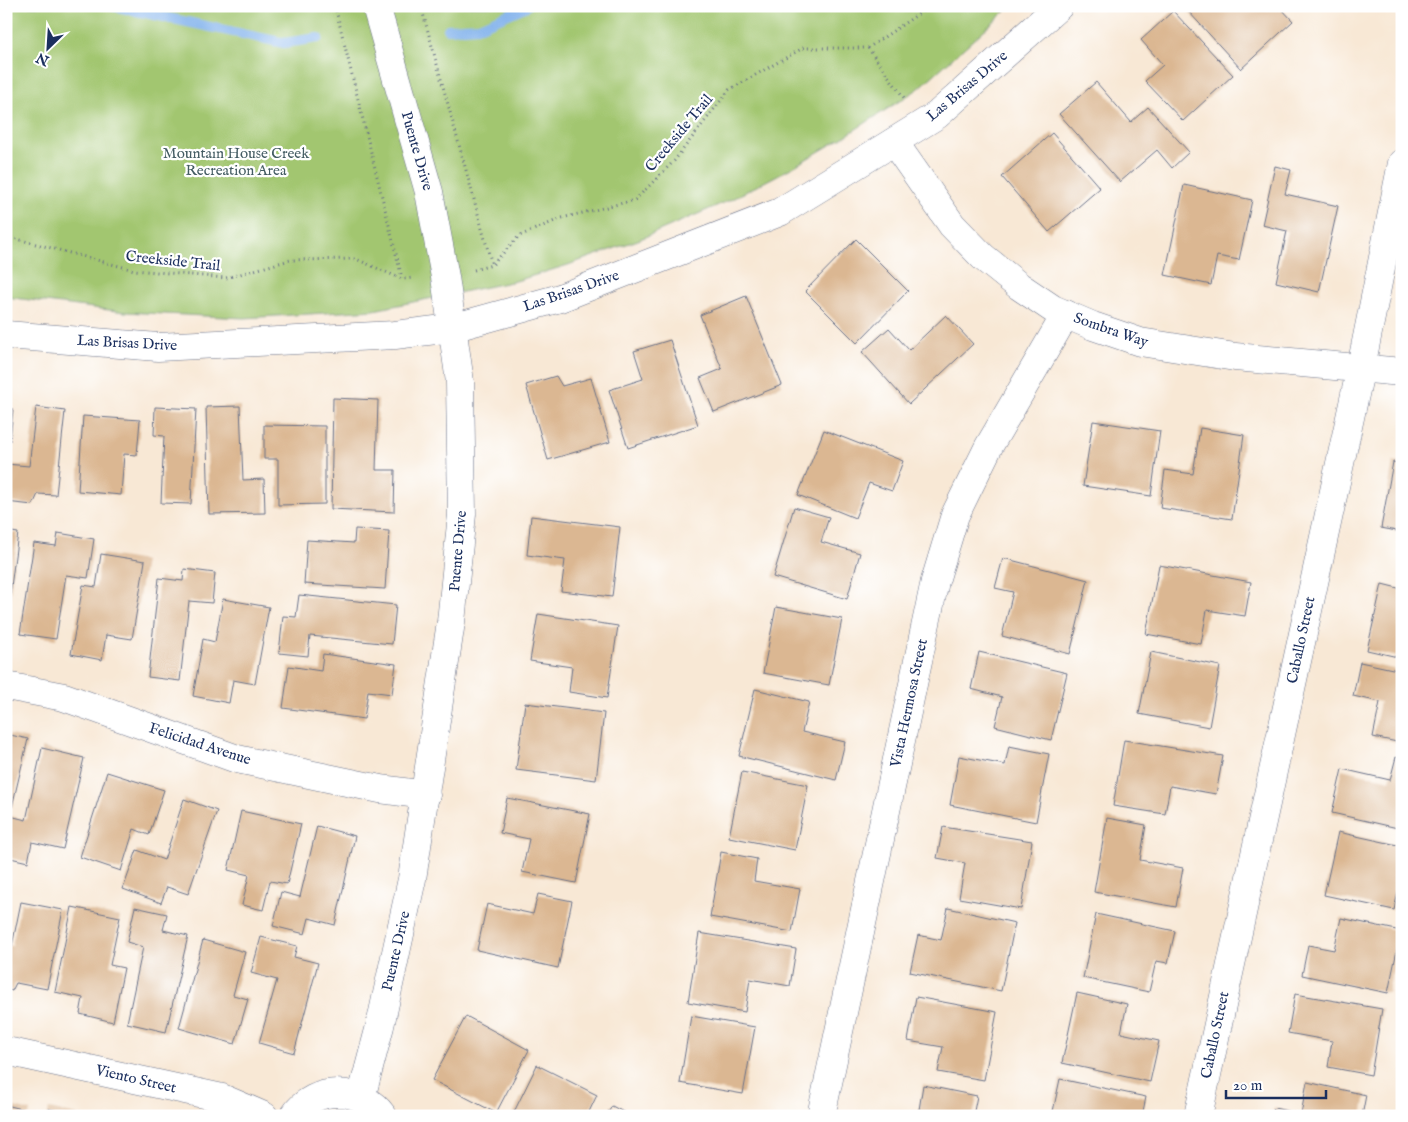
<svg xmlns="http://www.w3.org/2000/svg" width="1408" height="1122" viewBox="0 0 1408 1122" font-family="'IM FELL English',serif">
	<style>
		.green { fill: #a2c670; stroke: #5e7a67 }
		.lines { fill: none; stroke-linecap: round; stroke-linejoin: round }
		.stream { stroke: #7fb0eb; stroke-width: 10 }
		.building { fill: #dbb792 }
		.minor-casing { stroke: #687088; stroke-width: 29 }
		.path { stroke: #687088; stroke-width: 3; stroke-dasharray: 1 4; stroke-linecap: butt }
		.minor { stroke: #fff; stroke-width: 28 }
		.labels { text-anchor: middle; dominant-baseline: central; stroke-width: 4.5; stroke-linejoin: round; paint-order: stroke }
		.street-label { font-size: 15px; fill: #1b2f5e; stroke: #fff }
		.park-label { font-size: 15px; fill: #445c63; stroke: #fff }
	</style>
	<rect width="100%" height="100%" fill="#fff"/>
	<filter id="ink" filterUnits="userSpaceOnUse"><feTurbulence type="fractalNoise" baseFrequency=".02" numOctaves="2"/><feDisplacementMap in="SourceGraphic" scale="10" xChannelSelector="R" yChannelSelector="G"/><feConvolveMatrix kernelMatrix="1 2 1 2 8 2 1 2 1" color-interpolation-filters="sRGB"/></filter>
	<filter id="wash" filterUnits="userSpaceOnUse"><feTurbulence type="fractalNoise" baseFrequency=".0096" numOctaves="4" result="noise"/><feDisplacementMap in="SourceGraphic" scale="20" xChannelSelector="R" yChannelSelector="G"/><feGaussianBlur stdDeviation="1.12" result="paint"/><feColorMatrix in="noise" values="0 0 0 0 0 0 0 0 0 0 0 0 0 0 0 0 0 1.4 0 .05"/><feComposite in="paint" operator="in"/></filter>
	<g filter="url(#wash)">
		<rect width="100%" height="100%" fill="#f8e8d5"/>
		<path class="green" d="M6 6H1011L918 89 847 135 793 167 730 200 638 240 568 265 516 281 374 310 244 318 125 312 6 297Z"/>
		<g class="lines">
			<g class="stream">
				<path d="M113 6 284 43 318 38"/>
				<path d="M448 29 479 27 527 6"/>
			</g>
		</g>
		<g id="blocks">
			<g class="building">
				<path d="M1193 6H1279L1293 21 1241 69 1188 11Z"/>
				<path d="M1173 11 1233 75 1183 121 1145 81 1163 65 1141 40Z"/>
				<path d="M1096 82 1131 122 1148 107 1189 152 1172 168 1157 150 1120 182 1059 114Z"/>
				<path d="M1052 133 1100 188 1049 232 1002 177Z"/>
				<path d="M1275 166 1291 170 1285 194 1338 206 1319 292 1276 282 1287 231 1262 225Z"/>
				<path d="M1184 185 1252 200 1239 260 1217 256 1211 285 1165 275Z"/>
				<path d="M856 239 908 291 857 343 805 291Z"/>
				<path d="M746 296 782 385 714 412 700 378 722 369 700 315Z"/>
				<path d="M946 315 973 344 909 404 862 352 889 328 909 350Z"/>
				<path d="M670 340 698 425 628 448 609 390 643 379 634 351Z"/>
				<path d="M556 376 562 386 591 378 610 442 548 460 526 385Z"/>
				<path d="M333 398 378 400 376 470H395L394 512 331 509Z"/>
				<path d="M240 406 243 480 264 479 265 513 209 514 206 407Z"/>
				<path d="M36 407 65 411 56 495 38 494 33 505 6 502V464L29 466Z"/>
				<path d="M155 407 196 409 191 504 161 503 164 436 154 435Z"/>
				<path d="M6 408 13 409 10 441H6Z"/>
				<path d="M83 416 140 420 137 455 124 454 121 495 78 491Z"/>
				<path d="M1093 421 1160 431 1151 496 1083 486Z"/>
				<path d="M264 425 325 426V504L278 505V459H264Z"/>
				<path d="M1200 428 1244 435 1232 519 1160 508 1165 470 1193 474Z"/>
				<path d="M824 430 903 461 892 491 869 483 855 518 798 495Z"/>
				<path d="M1393 462 1402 464V532L1381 528Z"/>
				<path d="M794 507 829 517 821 542 860 553 847 599 773 577Z"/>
				<path d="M531 516 620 527 612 597 561 591 565 560 527 555Z"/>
				<path d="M355 529 389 531 385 589 304 584 307 540 354 543Z"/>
				<path d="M6 531 18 533 7 618H6Z"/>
				<path d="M58 533 94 539 88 578 66 575 56 639 20 634 34 543 56 546Z"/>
				<path d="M101 554 145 561 132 639 106 635 102 660 71 654 83 585 96 587Z"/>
				<path d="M1003 558 1088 580 1070 654 1002 636 1013 592 995 588Z"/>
				<path d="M1159 565 1251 582 1245 616 1207 610 1201 644 1146 634Z"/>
				<path d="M184 569 215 573 212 603 189 601 180 681 148 677 159 578 183 581Z"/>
				<path d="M1382 584 1402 589V658L1367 650Z"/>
				<path d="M299 595 396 605 392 644 310 636 308 656 279 653 283 616 296 617Z"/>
				<path d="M223 599 269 607 255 684 233 680 229 703 193 696 203 639 215 642Z"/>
				<path d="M776 607 842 619 829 685 763 673Z"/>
				<path d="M538 614 618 626 607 698 569 692 572 667 530 661Z"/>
				<path d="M979 652 1067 673 1051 740 995 726 1002 697 971 689Z"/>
				<path d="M1151 652 1220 666 1209 727 1139 714Z"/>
				<path d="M323 654 396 664 392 694 368 691 364 719 283 708 289 666 321 671Z"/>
				<path d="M1360 662 1402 671V743L1373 737 1380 702 1353 696Z"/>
				<path d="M755 689 809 702 802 732 845 742 836 780 739 756Z"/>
				<path d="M525 703 604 713 596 780 516 770Z"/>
				<path d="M6 734 28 739 12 807 6 805Z"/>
				<path d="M1124 740 1223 756 1216 794 1170 786 1165 814 1113 806Z"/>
				<path d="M1009 746 1049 754 1036 822 950 805 959 756 1005 765Z"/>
				<path d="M42 748 84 758 63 849 32 842 28 862 6 857V815L26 820Z"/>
				<path d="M1396 757 1402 759V829L1332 813 1342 769 1390 780Z"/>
				<path d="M107 772 164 790 149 835 134 829 121 871 80 857Z"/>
				<path d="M742 772 808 785 795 850 729 837Z"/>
				<path d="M507 798 590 814 576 883 522 872 529 839 500 833Z"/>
				<path d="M184 799 217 811 188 894 167 887 161 903 123 889 137 850 164 860Z"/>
				<path d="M241 811 301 824 287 884 270 881 263 910 242 905 249 875 228 870Z"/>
				<path d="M1107 818 1146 825 1140 860 1183 868 1176 907 1094 892Z"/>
				<path d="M317 826 355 836 335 925 309 918 305 934 273 926 281 892 300 897Z"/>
				<path d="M943 827 1032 841 1021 909 959 898 965 863 937 858Z"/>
				<path d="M1338 832 1402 846V875L1394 910 1324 895Z"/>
				<path d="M721 852 757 859 754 881 800 889 792 932 710 917Z"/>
				<path d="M538 894 572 901 558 968 477 950 487 904 533 914Z"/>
				<path d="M21 902 63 910 47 989 16 983 12 991 6 989V945L12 946Z"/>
				<path d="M72 907 120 917 110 965 124 968 113 1022 80 1014 83 998 55 992Z"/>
				<path d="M135 907 167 914 163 930 188 936 166 1032 127 1023 143 947 127 942Z"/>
				<path d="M948 908 1015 923 1001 991 910 972 918 935 941 940Z"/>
				<path d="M1096 914 1175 931 1168 963 1156 961 1149 992 1083 978Z"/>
				<path d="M1341 918 1401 931 1388 993 1302 975 1308 945 1334 950Z"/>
				<path d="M699 933 796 949 790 986 750 979 745 1012 688 1002Z"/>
				<path d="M261 937 297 946 294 957 318 963 294 1053 259 1043 277 980 251 973Z"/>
				<path d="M203 940 245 952 233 995 248 999 235 1044 179 1028Z"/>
				<path d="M1077 993 1127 1004 1121 1033 1159 1041 1150 1082 1062 1063Z"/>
				<path d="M1295 994 1382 1009 1371 1075 1328 1067 1332 1041 1288 1033Z"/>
				<path d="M916 997 997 1012 984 1080 938 1072 943 1047 908 1041Z"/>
				<path d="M466 1016 529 1050 496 1113 432 1080Z"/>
				<path d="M691 1016 755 1027 743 1094 680 1083Z"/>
				<path d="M537 1065 597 1095 587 1116H512Z"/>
				<path d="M1060 1079 1146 1097 1142 1116H1052Z"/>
				<path d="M1307 1082 1366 1095 1362 1116H1272L1274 1108 1301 1114Z"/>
				<path d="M923 1085 977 1096 973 1116H918Z"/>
				<path d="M6 1105 30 1111 29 1116H6Z"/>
				<path d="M612 1106 631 1116H606Z"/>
				<path d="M49 1109 77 1115V1116H47Z"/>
			</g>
		</g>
	</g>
	<g filter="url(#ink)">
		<use href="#blocks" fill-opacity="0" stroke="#687088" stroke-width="1"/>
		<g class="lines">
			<defs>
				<g id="minor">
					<path d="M894 142 952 225 983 257 1019 286 1053 309 1093 326 1140 342 1235 357 1402 372"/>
					<path d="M6 335 158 347 395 335 452 328 560 298 780 212 937 115 1059 6"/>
					<path d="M6 686 64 697 237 759 380 789 426 795"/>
					<path d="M6 1051 222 1098 264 1116"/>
					<path d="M361 1098 380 1026 412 879 451 622 462 514 460 382 445 277 429 192 376 6"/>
					<path d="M294 1116C314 1085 362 1086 383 1116"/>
					<path d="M821 1116 935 581 955 515 989 446 1066 314"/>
					<path d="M1198 1116 1361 367 1402 163"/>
				</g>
			</defs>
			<use href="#minor" class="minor-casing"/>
			<g class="path">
				<path d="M335 6 402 278"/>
				<path d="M421 6 492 265"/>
				<path d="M868 48 905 99"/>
				<path d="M6 236 134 270 226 278 290 260 356 259 402 279 414 278"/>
				<path d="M474 270 492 265 519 236 562 218 635 200 674 161 729 90 803 48H868L930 6"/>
			</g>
			<use href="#minor" class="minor"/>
		</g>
	</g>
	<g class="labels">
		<g class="street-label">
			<text transform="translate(967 86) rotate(-40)">Las Brisas Drive</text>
			<text transform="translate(679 133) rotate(-50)">Creekside Trail</text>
			<text transform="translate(417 151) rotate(74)">Puente Drive</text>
			<text transform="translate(173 261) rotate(6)">Creekside Trail</text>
			<text transform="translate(571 291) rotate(-19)">Las Brisas Drive</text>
			<text transform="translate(1111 330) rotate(19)">Sombra Way</text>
			<text transform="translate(127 343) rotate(3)">Las Brisas Drive</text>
			<text transform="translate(458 551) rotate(-85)">Puente Drive</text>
			<text transform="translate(1301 640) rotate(-78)">Caballo Street</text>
			<text transform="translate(909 703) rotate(-78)">Vista Hermosa Street</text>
			<text transform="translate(200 744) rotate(18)">Felicidad Avenue</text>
			<text transform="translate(396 951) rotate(-77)">Puente Drive</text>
			<text transform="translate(1215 1035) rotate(-78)">Caballo Street</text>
			<text transform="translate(136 1079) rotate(13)">Viento Street</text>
		</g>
		<g class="park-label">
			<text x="236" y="153">Mountain House Creek<tspan x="236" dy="17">Recreation Area</tspan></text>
		</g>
	</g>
	<rect width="1408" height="1122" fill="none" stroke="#fff" stroke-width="25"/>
	<g transform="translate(48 48) rotate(205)" stroke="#ffffff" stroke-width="4" paint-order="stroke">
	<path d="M0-4L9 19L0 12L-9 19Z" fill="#1b2f5e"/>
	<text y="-8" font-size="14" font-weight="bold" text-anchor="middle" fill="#1b2f5e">N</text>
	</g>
	<path d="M1226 1090v8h100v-8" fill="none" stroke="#1b2f5e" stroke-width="2.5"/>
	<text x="1233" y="1090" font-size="15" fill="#1b2f5e" stroke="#ffffff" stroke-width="4" paint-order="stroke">20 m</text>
</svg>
